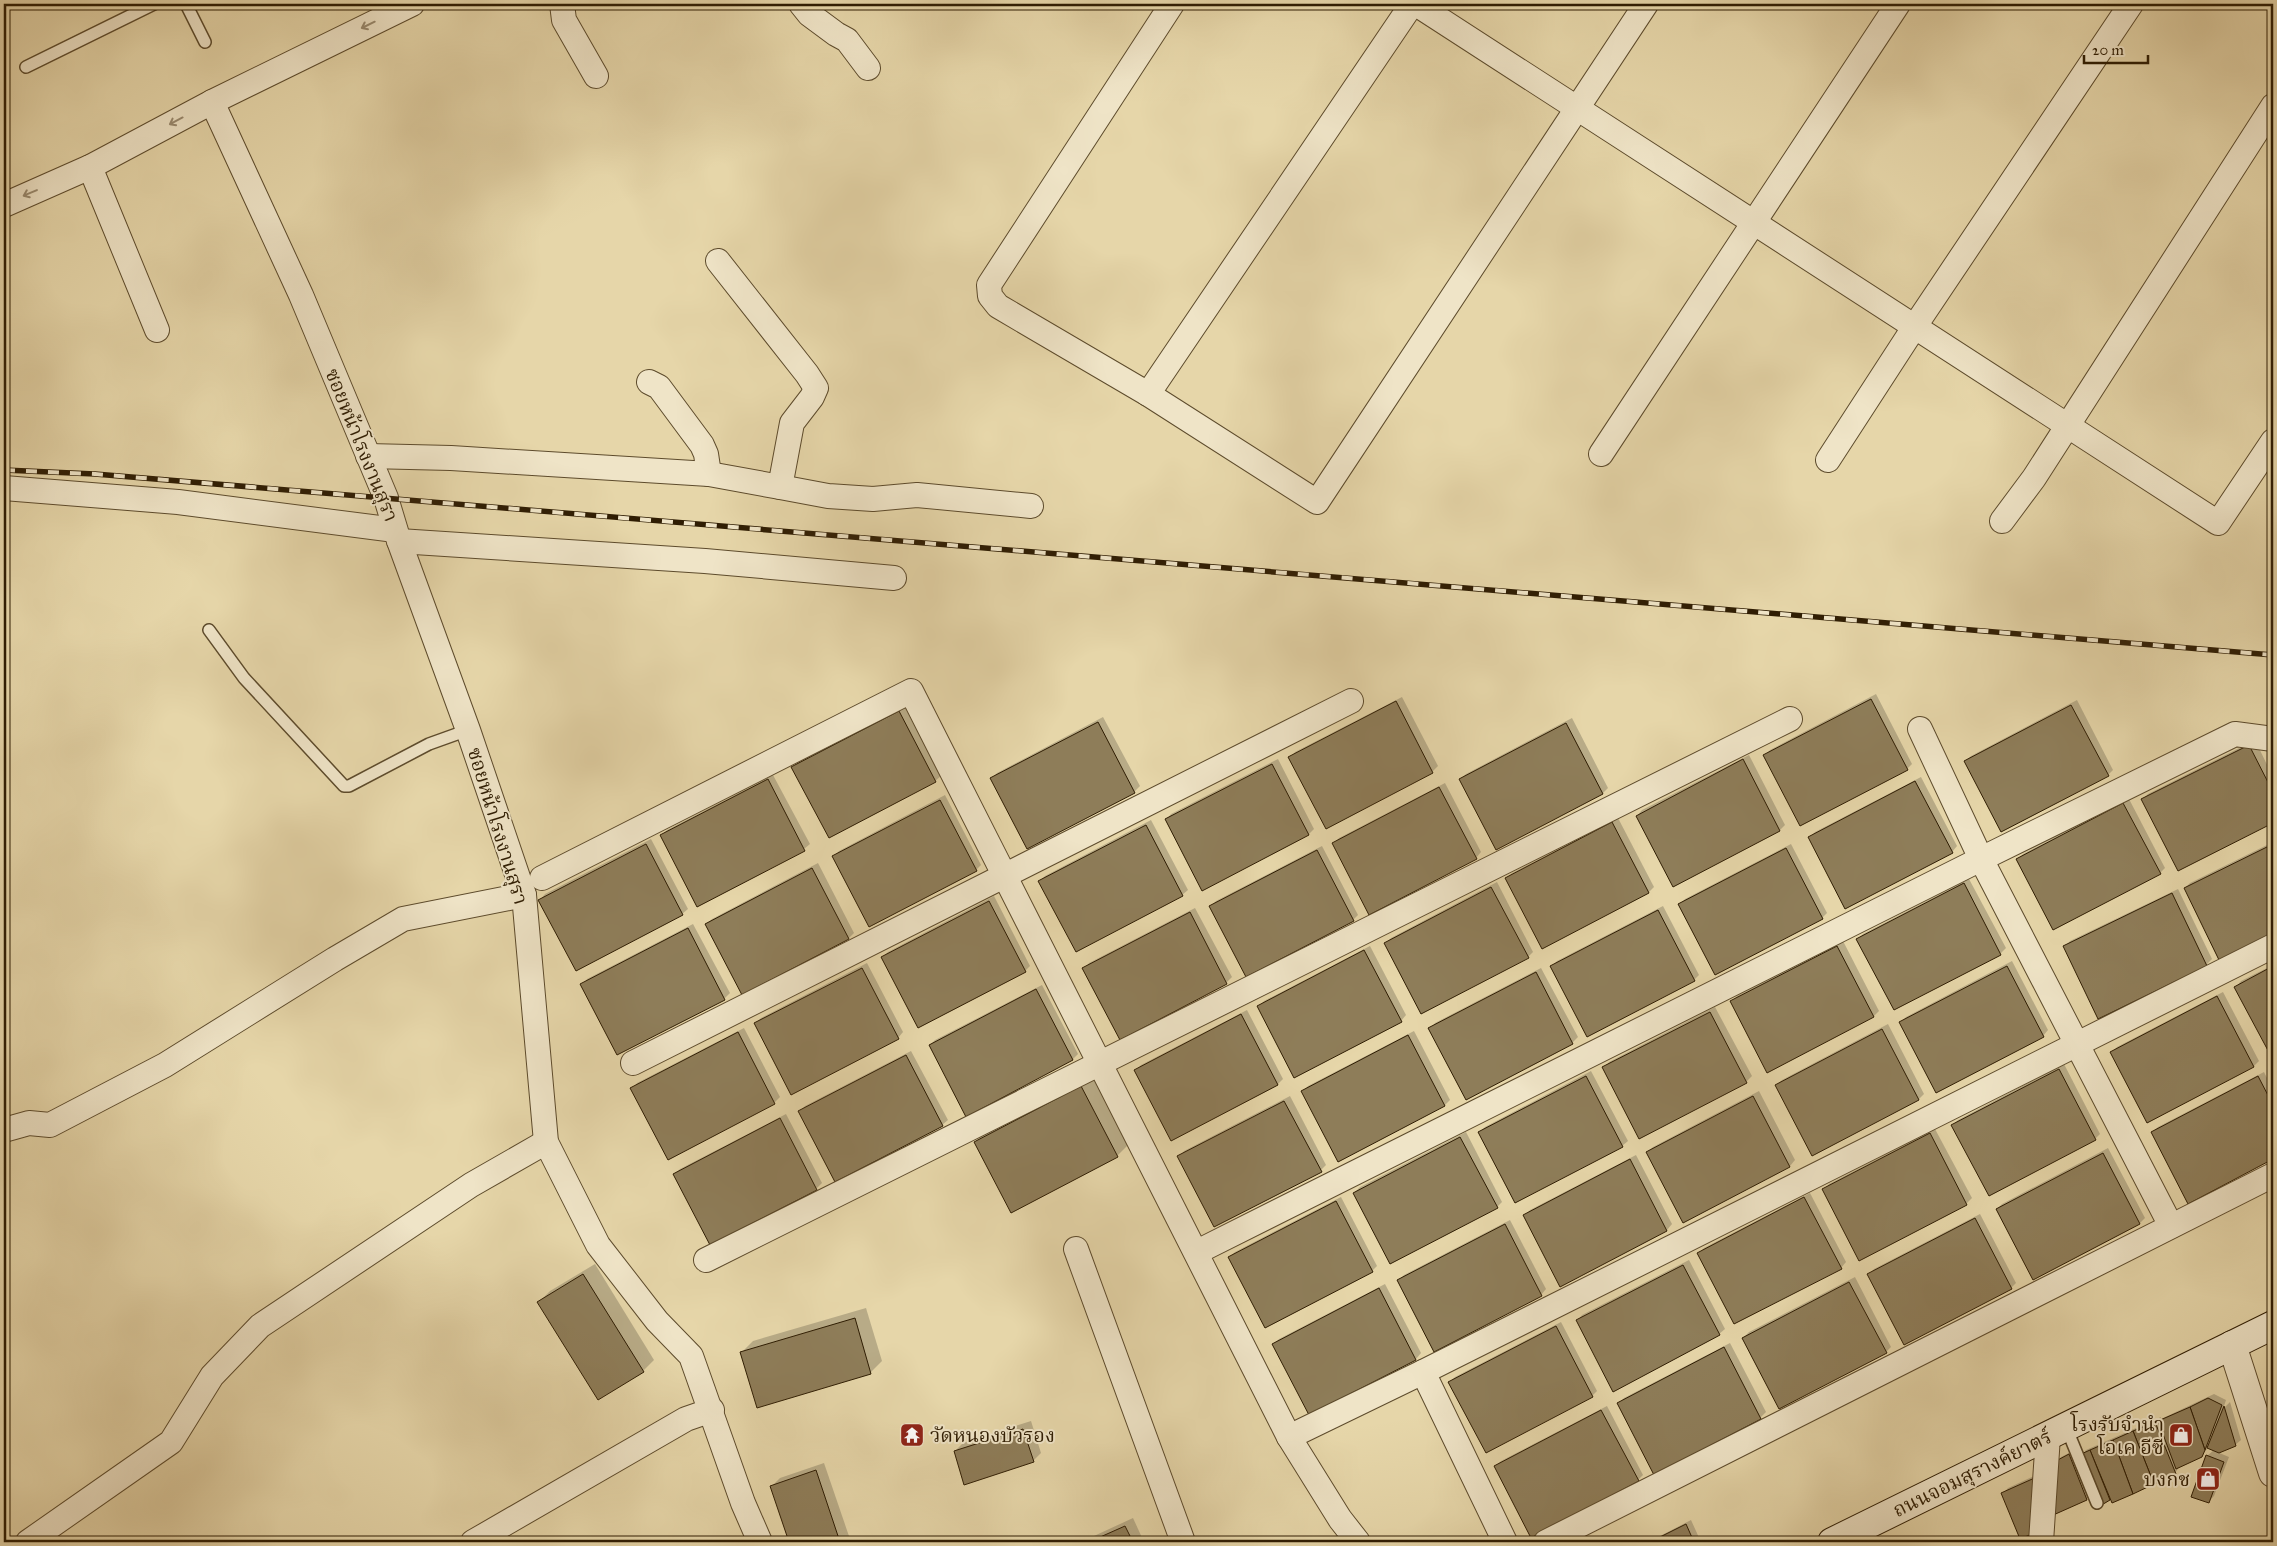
<svg xmlns="http://www.w3.org/2000/svg" width="2277" height="1546" viewBox="0 0 2277 1546" font-family="'IM FELL Great Primer','Noto Serif Thai',serif">
	<style>
		.shadow { fill: #0003 }
		.building { fill: #8e7d59; stroke: #2f1d03 }
		.lines { fill: none; stroke-linecap: round; stroke-linejoin: round }
		.service-casing { stroke: #5d4b2c; stroke-width: 14 }
		.minor-casing { stroke: #5d4b2c; stroke-width: 26 }
		.tertiary-casing { stroke: #5d4b2c; stroke-width: 30 }
		.secondary-casing { stroke: #2f1d03; stroke-width: 30 }
		.service { stroke: #efe4c7; stroke-width: 11 }
		.minor { stroke: #efe4c7; stroke-width: 24 }
		.tertiary { stroke: #efe4c7; stroke-width: 28 }
		.secondary { stroke: #efe4c7; stroke-width: 28 }
		.rail-casing { stroke: #2f1d03; stroke-width: 5.5 }
		.rail { stroke: #efe4c7; stroke-width: 4; stroke-dasharray: 11; stroke-linecap: butt }
		.oneway { stroke: #998a6f }
		.labels { text-anchor: middle; dominant-baseline: central; stroke-width: 4; stroke-linejoin: round; paint-order: stroke }
		.street-label { font-size: 20px; fill: #2f1d03; stroke: #efe4c7 }
		.poi-label { font-size: 20px; fill: #2f1d03; stroke: #efe4c7; text-anchor: end }
	</style>
	<rect width="100%" height="100%" fill="#e6d6a9"/>
	<filter id="stains"><feTurbulence type="fractalNoise" baseFrequency=".004" numOctaves="4"/><feColorMatrix values="0 0 0 0 .2 0 0 0 0 .09 0 0 0 0 .02 0 0 0 .5 -.17"/></filter>
	<radialGradient id="worn" r=".72"><stop offset=".6" stop-color="#630" stop-opacity="0"/><stop offset="1" stop-color="#630" stop-opacity=".3"/></radialGradient>
	<g class="shadow">
		<path d="M1876 694 1912 764 1907 769 1765 755 1770 750Z"/>
		<path d="M1402 697 1438 766 1432 772 1290 758 1295 752Z"/>
		<path d="M2077 700 2113 770 2108 775 1965 761 1971 756Z"/>
		<path d="M904 706 941 776 935 781 793 767 798 762Z"/>
		<path d="M1103 717 1140 786 1134 792 992 778 997 773Z"/>
		<path d="M1572 718 1608 788 1603 793 1496 849 1460 779 1466 774Z"/>
		<path d="M2255 740 2273 777V822L2178 869 2143 799 2148 794Z"/>
		<path d="M1749 755 1785 825 1780 830 1674 885 1637 816 1642 810Z"/>
		<path d="M1278 759 1314 829 1309 834 1202 889 1166 820 1171 814Z"/>
		<path d="M773 775 810 844 804 849 698 905 662 835 667 830Z"/>
		<path d="M1921 777 1957 846 1952 852 1810 837 1815 832Z"/>
		<path d="M1445 783 1481 852 1476 858 1333 844 1339 838Z"/>
		<path d="M945 795 981 865 976 870 834 856 839 851Z"/>
		<path d="M2129 799 2165 868 2160 873 2017 860 2023 854Z"/>
		<path d="M1618 818 1654 887 1649 892 1542 947 1506 878 1512 873Z"/>
		<path d="M1151 820 1188 890 1182 895 1040 881 1045 876Z"/>
		<path d="M651 839 688 909 682 914 540 900 545 894Z"/>
		<path d="M2273 842V932L2219 959 2185 888 2190 883Z"/>
		<path d="M1791 844 1827 913 1822 918 1680 904 1685 899Z"/>
		<path d="M1322 846 1358 915 1353 920 1211 906 1216 901Z"/>
		<path d="M818 863 854 933 849 938 743 993 706 924 712 919Z"/>
		<path d="M1969 879 2006 948 2000 954 1894 1009 1858 939 1863 934Z"/>
		<path d="M1497 882 1533 952 1528 957 1386 943 1391 938Z"/>
		<path d="M2178 889 2212 959 2206 965 2099 1017 2065 947 2070 941Z"/>
		<path d="M994 896 1030 966 1025 971 882 957 888 952Z"/>
		<path d="M1663 906 1699 975 1694 980 1552 966 1557 961Z"/>
		<path d="M1195 908 1232 977 1226 983 1120 1038 1084 969 1089 963Z"/>
		<path d="M693 924 730 993 724 999 582 985 587 979Z"/>
		<path d="M1843 941 1879 1011 1874 1016 1767 1071 1731 1002 1737 996Z"/>
		<path d="M1370 946 1406 1015 1401 1021 1258 1007 1264 1001Z"/>
		<path d="M2012 961 2048 1030 2043 1036 1901 1022 1906 1017Z"/>
		<path d="M867 963 903 1032 898 1038 756 1023 761 1018Z"/>
		<path d="M2273 965V1056H2272L2236 987 2241 981Z"/>
		<path d="M1541 968 1578 1037 1572 1043 1430 1029 1435 1023Z"/>
		<path d="M1042 985 1078 1054 1073 1059 930 1045 935 1040Z"/>
		<path d="M2223 992 2259 1061 2254 1066 2112 1052 2117 1047Z"/>
		<path d="M1715 1007 1752 1076 1746 1082 1604 1068 1609 1062Z"/>
		<path d="M1247 1010 1283 1079 1278 1084 1171 1140 1135 1071 1141 1065Z"/>
		<path d="M1888 1024 1924 1094 1919 1099 1813 1155 1776 1085 1782 1080Z"/>
		<path d="M744 1028 780 1097 774 1103 632 1089 637 1083Z"/>
		<path d="M1414 1031 1450 1100 1445 1105 1302 1092 1308 1086Z"/>
		<path d="M911 1051 948 1120 942 1125 800 1111 805 1106Z"/>
		<path d="M2064 1064 2100 1134 2095 1139 1953 1125 1958 1120Z"/>
		<path d="M1591 1071 1628 1141 1622 1146 1480 1132 1485 1127Z"/>
		<path d="M2264 1072 2273 1090V1158L2188 1202 2152 1132 2158 1127Z"/>
		<path d="M1093 1075 1129 1144 1117 1156 1011 1211 975 1142 986 1131Z"/>
		<path d="M1759 1091 1795 1160 1790 1166 1684 1221 1647 1152 1653 1147Z"/>
		<path d="M1290 1096 1326 1165 1321 1170 1179 1157 1184 1151Z"/>
		<path d="M786 1114 822 1183 817 1188 710 1243 674 1174 680 1169Z"/>
		<path d="M1935 1129 1972 1198 1966 1204 1860 1259 1824 1190 1829 1184Z"/>
		<path d="M1466 1132 1502 1202 1497 1207 1354 1193 1360 1187Z"/>
		<path d="M2108 1148 2145 1218 2140 1223 2033 1278 1997 1209 2002 1204Z"/>
		<path d="M1636 1155 1672 1224 1667 1230 1560 1285 1524 1216 1530 1210Z"/>
		<path d="M1810 1193 1846 1262 1841 1268 1699 1253 1704 1248Z"/>
		<path d="M1341 1197 1377 1266 1372 1271 1229 1257 1235 1252Z"/>
		<path d="M1980 1214 2016 1283 2011 1288 1869 1274 1874 1269Z"/>
		<path d="M1510 1220 1546 1289 1541 1295 1398 1281 1404 1275Z"/>
		<path d="M1689 1260 1725 1329 1719 1334 1577 1321 1582 1315Z"/>
		<path d="M595 1264 654 1360 643 1371 539 1302 550 1291Z"/>
		<path d="M1855 1277 1891 1347 1886 1352 1743 1338 1749 1332Z"/>
		<path d="M1385 1284 1421 1353 1416 1359 1310 1414 1273 1344 1279 1339Z"/>
		<path d="M866 1308 882 1361 870 1373 742 1352 753 1341Z"/>
		<path d="M1561 1322 1597 1391 1592 1396 1450 1382 1455 1377Z"/>
		<path d="M1730 1343 1766 1412 1760 1418 1618 1404 1624 1398Z"/>
		<path d="M2214 1394 2226 1400 2223 1409 2230 1402 2241 1440 2235 1445 2217 1452 2229 1457 2214 1496 2208 1502 2207 1456 2214 1450 2208 1448 2201 1456 2180 1466 2175 1473 2100 1504 2081 1456 2086 1450 2161 1417V1419Z"/>
		<path d="M1607 1406 1643 1475 1638 1480 1495 1466 1501 1461Z"/>
		<path d="M1031 1421 1041 1453 1033 1461 955 1451 963 1443Z"/>
		<path d="M2075 1450 2092 1494 2086 1499 2055 1463 2061 1457Z"/>
		<path d="M824 1463 851 1542H791L772 1486 780 1478Z"/>
		<path d="M2043 1472 2021 1538 2002 1494 2008 1488Z"/>
		<path d="M1133 1518 1144 1542H1081Z"/>
		<path d="M1691 1520 1701 1542H1646L1662 1535Z"/>
	</g>
	<g class="building">
		<path d="M1871 699 1908 770 1800 826 1763 755Z"/>
		<path d="M1396 701 1433 773 1326 829 1288 757Z"/>
		<path d="M2071 705 2109 776 2001 832 1964 761Z"/>
		<path d="M899 711 936 782 829 838 791 767Z"/>
		<path d="M1098 722 1135 793 1027 849 990 778Z"/>
		<path d="M1566 723 1603 794 1496 850 1459 779Z"/>
		<path d="M2249 745 2273 792V823L2178 871 2141 799Z"/>
		<path d="M1743 759 1780 831 1673 887 1636 816Z"/>
		<path d="M1272 764 1309 835 1202 891 1165 819Z"/>
		<path d="M768 779 805 851 697 907 660 835Z"/>
		<path d="M1915 781 1953 853 1845 909 1808 837Z"/>
		<path d="M1439 787 1477 859 1369 915 1332 843Z"/>
		<path d="M940 800 977 871 869 927 832 856Z"/>
		<path d="M2123 803 2161 874 2053 930 2016 859Z"/>
		<path d="M1612 822 1649 893 1542 949 1505 878Z"/>
		<path d="M1146 825 1183 896 1076 952 1038 881Z"/>
		<path d="M646 844 683 915 576 971 538 900Z"/>
		<path d="M2273 844V934L2219 960 2184 888Z"/>
		<path d="M1786 848 1823 919 1715 975 1678 904Z"/>
		<path d="M1317 850 1354 921 1246 977 1209 906Z"/>
		<path d="M812 868 849 939 742 995 705 924Z"/>
		<path d="M1964 883 2001 955 1894 1010 1856 939Z"/>
		<path d="M1491 887 1529 958 1421 1014 1384 943Z"/>
		<path d="M2172 893 2207 966 2098 1019 2063 946Z"/>
		<path d="M989 901 1026 972 918 1028 881 957Z"/>
		<path d="M1658 910 1695 981 1587 1037 1550 966Z"/>
		<path d="M1190 912 1227 984 1120 1040 1082 968Z"/>
		<path d="M688 928 725 1000 617 1055 580 984Z"/>
		<path d="M1837 946 1874 1017 1767 1073 1730 1001Z"/>
		<path d="M1364 950 1402 1022 1294 1078 1257 1006Z"/>
		<path d="M2007 966 2044 1037 1936 1093 1899 1022Z"/>
		<path d="M2273 966V1057L2272 1058 2234 987Z"/>
		<path d="M862 968 899 1039 791 1095 754 1023Z"/>
		<path d="M1536 972 1573 1044 1466 1100 1428 1028Z"/>
		<path d="M1036 989 1073 1060 966 1117 929 1045Z"/>
		<path d="M2217 996 2254 1067 2147 1123 2110 1052Z"/>
		<path d="M1710 1012 1747 1083 1639 1139 1602 1067Z"/>
		<path d="M1241 1014 1278 1085 1171 1141 1134 1070Z"/>
		<path d="M1882 1029 1919 1100 1812 1156 1775 1085Z"/>
		<path d="M738 1032 775 1104 668 1160 630 1088Z"/>
		<path d="M1408 1035 1445 1106 1338 1162 1301 1091Z"/>
		<path d="M906 1055 943 1126 835 1182 798 1111Z"/>
		<path d="M2059 1069 2096 1140 1989 1196 1951 1125Z"/>
		<path d="M1586 1076 1623 1147 1515 1203 1478 1132Z"/>
		<path d="M2258 1076 2273 1105V1159L2188 1204 2151 1132Z"/>
		<path d="M1081 1086 1118 1157 1011 1213 974 1142Z"/>
		<path d="M1753 1096 1790 1167 1683 1223 1646 1152Z"/>
		<path d="M1284 1101 1322 1172 1214 1227 1177 1156Z"/>
		<path d="M780 1118 817 1190 710 1245 673 1174Z"/>
		<path d="M1930 1133 1967 1205 1859 1261 1822 1189Z"/>
		<path d="M1460 1137 1498 1208 1390 1264 1353 1193Z"/>
		<path d="M2103 1153 2140 1224 2033 1280 1996 1209Z"/>
		<path d="M1630 1159 1667 1231 1560 1287 1523 1215Z"/>
		<path d="M1804 1197 1842 1269 1734 1324 1697 1253Z"/>
		<path d="M1336 1201 1373 1272 1265 1328 1228 1257Z"/>
		<path d="M1975 1218 2012 1289 1904 1345 1867 1274Z"/>
		<path d="M1505 1224 1542 1296 1434 1352 1397 1280Z"/>
		<path d="M1683 1265 1720 1335 1613 1392 1576 1320Z"/>
		<path d="M583 1274 644 1372 598 1400 537 1302Z"/>
		<path d="M1849 1282 1887 1353 1779 1409 1742 1338Z"/>
		<path d="M1379 1288 1416 1360 1309 1415 1272 1344Z"/>
		<path d="M855 1318 871 1374 757 1408 740 1352Z"/>
		<path d="M1556 1326 1593 1397 1486 1453 1448 1382Z"/>
		<path d="M1724 1347 1761 1419 1654 1475 1617 1403Z"/>
		<path d="M2208 1398 2222 1405 2205 1450 2190 1407Z"/>
		<path d="M2224 1406 2236 1446 2219 1453 2207 1448Z"/>
		<path d="M2190 1407 2205 1450 2202 1457 2176 1469 2158 1421Z"/>
		<path d="M1601 1410 1639 1481 1531 1538 1494 1466Z"/>
		<path d="M2155 1422 2176 1474 2154 1484 2133 1431Z"/>
		<path d="M1023 1429 1034 1462 964 1485 954 1451Z"/>
		<path d="M2133 1431 2154 1484 2133 1494 2113 1440Z"/>
		<path d="M2113 1440 2133 1494 2112 1503 2090 1450Z"/>
		<path d="M2090 1450 2110 1500 2100 1506 2079 1455Z"/>
		<path d="M2069 1454 2087 1500 2051 1516 2054 1462Z"/>
		<path d="M2206 1455 2224 1462 2209 1503 2191 1497Z"/>
		<path d="M816 1470 840 1542H789L770 1486Z"/>
		<path d="M2039 1476 2032 1534 2020 1539 2001 1493Z"/>
		<path d="M1686 1524 1694 1542H1660L1658 1538Z"/>
		<path d="M1125 1526 1133 1542H1089Z"/>
	</g>
	<g class="lines">
		<defs>
			<g id="service">
				<path d="M186 4 205 42"/>
				<path d="M26 67 154 4"/>
				<path d="M209 630 244 678 344 786H349L429 744 468 730"/>
				<path d="M2066 1427 2097 1503"/>
			</g>
			<g id="minor">
				<path d="M562 4 564 20 596 76"/>
				<path d="M801 4 809 14 836 34 847 40 868 68"/>
				<path d="M1412 4 1148 394 1317 502 1646 4"/>
				<path d="M1416 4 2218 523 2273 441"/>
				<path d="M212 102 301 295 386 498 399 541 468 730 524 895 546 1142 598 1245 657 1321 691 1356 743 1503 760 1542"/>
				<path d="M90 167 157 330"/>
				<path d="M4 205 90 167 212 102 412 4"/>
				<path d="M1148 394 998 306 990 296 989 285 1172 4"/>
				<path d="M1601 454 1898 4"/>
				<path d="M368 456 451 458 709 474 706 454 702 445 659 387 649 382"/>
				<path d="M1828 460 1915 326 2131 4"/>
				<path d="M709 474 780 487 792 423 812 397 816 388 807 374 718 261"/>
				<path d="M780 487 828 496 873 499 917 495 1031 506"/>
				<path d="M4 488 178 502 395 530"/>
				<path d="M2002 521 2034 478 2273 106"/>
				<path d="M399 541 705 561 894 578"/>
				<path d="M1920 729 1981 859 2171 1226"/>
				<path d="M542 878 911 691 1289 1437 1340 1519 1358 1542"/>
				<path d="M633 1063 1351 701"/>
				<path d="M4 1130 29 1123 50 1125 165 1065 335 959 403 919 524 895"/>
				<path d="M1076 1249 1183 1542"/>
				<path d="M1197 1252 1981 859 2235 734 2273 739"/>
				<path d="M706 1260 1790 719"/>
				<path d="M1423 1372 1505 1542"/>
				<path d="M1289 1437 1423 1372 2273 946"/>
				<path d="M28 1542 171 1442 212 1376 260 1326 471 1185 546 1142"/>
				<path d="M473 1542 686 1419 712 1410"/>
				<path d="M1546 1542 2273 1175"/>
				<path d="M2041 1542 2048 1436"/>
			</g>
			<path id="tertiary" d="M2232 1345 2273 1473"/>
			<path id="secondary" d="M1832 1542 2273 1325"/>
		</defs>
		<use href="#service" class="service-casing"/>
		<use href="#minor" class="minor-casing"/>
		<use href="#tertiary" class="tertiary-casing"/>
		<use href="#secondary" class="secondary-casing"/>
		<use href="#service" class="service"/>
		<use href="#minor" class="minor"/>
		<use href="#tertiary" class="tertiary"/>
		<use href="#secondary" class="secondary"/>
		<defs>
			<path id="rail" d="M4 470 95 474 2273 655"/>
		</defs>
		<use href="#rail" class="rail-casing"/>
		<use href="#rail" class="rail"/>
	</g>
	<defs><path id="oneway-shaft" d="M-6 0H5M1.5-3L5.5 0L1.5 3" fill="none" stroke-width="1.6" stroke-linecap="round" stroke-linejoin="round" transform="scale(1.25)"/></defs>
	<g class="oneway">
		<use href="#oneway-shaft" transform="translate(368 25) rotate(154)"/>
		<use href="#oneway-shaft" transform="translate(176 121) rotate(152)"/>
		<use href="#oneway-shaft" transform="translate(30 193) rotate(157)"/>
	</g>
	<defs>
		<symbol id="temple-square" viewBox="-11 -11 22 22"><rect x="-9" y="-9" width="18" height="18" rx="4" fill="#8f2418" stroke="#efe4c7"/><path d="M0-6L5-2H3V0L6.5 2.5H4V6H1.5V3h-3V6H-4V2.5H-6.5L-3 0V-2H-5Z" fill="#fff"/></symbol>
		<symbol id="shop-square" viewBox="-11 -11 22 22"><rect x="-9" y="-9" width="18" height="18" rx="4" fill="#8f2418" stroke="#efe4c7"/><path d="M-5-2.5h2.3a2.7 3.5 0 0 1 5.4 0H5L5.5 6h-11ZM-1.5-2.5h3a1.5 2.3 0 0 0-3 0Z" fill="#fff"/></symbol>
	</defs>
	<g fill-rule="evenodd">
		<use href="#temple-square" x="898" y="1421" width="28" height="28"/>
		<use href="#shop-square" x="2167" y="1421" width="28" height="28"/>
		<use href="#shop-square" x="2194" y="1465" width="28" height="28"/>
	</g>
	<g class="labels">
		<g class="street-label">
			<text transform="translate(362 445) rotate(68)">ซอยหน้าโรงงานสุรา</text>
			<text transform="translate(498 826) rotate(73)">ซอยหน้าโรงงานสุรา</text>
			<text transform="translate(1972 1473) rotate(-26)">ถนนจอมสุรางค์ยาตร์</text>
		</g>
		<g class="poi-label">
			<text x="2164" y="1424">โรงรับจำนำ<tspan x="2164" dy="23">โอเค อีซี่</tspan></text>
			<text x="930" y="1435" text-anchor="start">วัดหนองบัวรอง</text>
			<text x="2190" y="1479">บงกช</text>
		</g>
	</g>
	<rect width="2277" height="1546" fill="none" stroke="#e6d6a9" stroke-width="20"/>
	<rect x="5" y="5" width="2267" height="1536" fill="none" stroke="#2f1d03" stroke-width="2.5"/>
	<rect x="10" y="10" width="2257" height="1526" fill="none" stroke="#2f1d03"/>
	<path d="M2084 55v8h64v-8" fill="none" stroke="#2f1d03" stroke-width="2.5"/>
	<text x="2092" y="55" font-size="15" fill="#2f1d03" stroke="#efe4c7" stroke-width="4" paint-order="stroke">20 m</text>
	<rect width="100%" height="100%" filter="url(#stains)"/>
	<rect width="100%" height="100%" fill="url(#worn)"/>
</svg>
